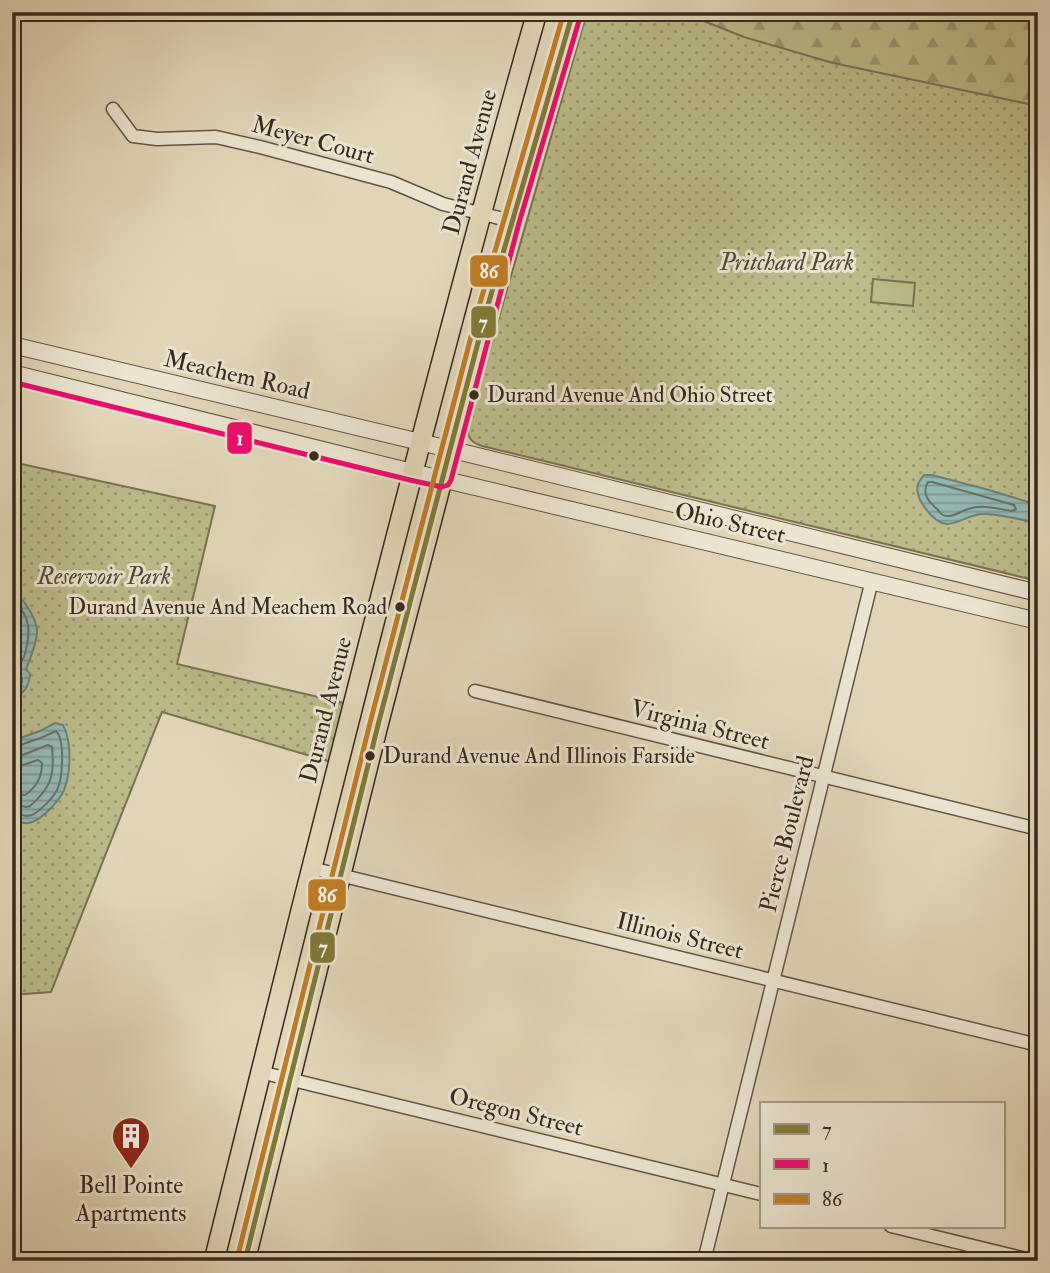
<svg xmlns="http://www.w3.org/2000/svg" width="1050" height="1273" viewBox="0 0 1050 1273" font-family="'IM FELL Double Pica',serif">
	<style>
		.grass { fill: url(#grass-dots); stroke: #797252; stroke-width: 2 }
		.forest { fill: url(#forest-firs); stroke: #797252; stroke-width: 2 }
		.garden { fill: #bbbb89; stroke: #797252; stroke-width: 2 }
		.water { fill: url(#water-rules); stroke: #6f7f77; stroke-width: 2 }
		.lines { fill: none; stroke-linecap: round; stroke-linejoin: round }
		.shore { stroke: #667168; stroke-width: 2 }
		.minor-casing { stroke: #615543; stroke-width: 15 }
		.tertiary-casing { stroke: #615543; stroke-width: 18 }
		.primary-casing { stroke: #372a1c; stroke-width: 22 }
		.minor { stroke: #ebe4d0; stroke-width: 12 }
		.tertiary { stroke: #ebe4d0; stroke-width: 16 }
		.primary { stroke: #e0d6b7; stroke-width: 19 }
		.bus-1-casing { stroke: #ebe4d0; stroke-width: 10 }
		.bus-2-casing { stroke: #ebe4d0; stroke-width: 10 }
		.bus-3-casing { stroke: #ebe4d0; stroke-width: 10 }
		.bus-1 { stroke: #7f7b37; stroke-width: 5 }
		.bus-2 { stroke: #ed0b6d; stroke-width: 5 }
		.bus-3 { stroke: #c07e26; stroke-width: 5 }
		.bus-dot { fill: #372a1c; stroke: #ebe4d0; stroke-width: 2.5 }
		.labels { text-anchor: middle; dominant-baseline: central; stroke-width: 6; stroke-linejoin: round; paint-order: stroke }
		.bus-label { font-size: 22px; fill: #372a1c; stroke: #ebe4d0; text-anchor: start }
		.street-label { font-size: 24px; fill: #372a1c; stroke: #ebe4d0 }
		.park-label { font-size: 24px; font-style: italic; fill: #514732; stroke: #ebe4d0 }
		.poi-label { font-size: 24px; fill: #372a1c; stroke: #ebe4d0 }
		.line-badge { stroke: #ebe4d0; stroke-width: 2.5 }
		.badge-label { font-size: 19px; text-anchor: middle; font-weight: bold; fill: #fff }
	</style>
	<defs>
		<pattern id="grass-dots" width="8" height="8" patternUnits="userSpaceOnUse" patternTransform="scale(1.75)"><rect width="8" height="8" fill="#bbbb89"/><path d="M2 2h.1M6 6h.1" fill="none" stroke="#99986f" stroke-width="1.8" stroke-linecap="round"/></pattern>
		<pattern id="forest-firs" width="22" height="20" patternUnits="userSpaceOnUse" patternTransform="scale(1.75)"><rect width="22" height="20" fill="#bbbb89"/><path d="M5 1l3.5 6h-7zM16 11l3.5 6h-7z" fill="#99986f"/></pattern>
		<pattern id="water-rules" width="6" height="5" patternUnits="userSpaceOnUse" patternTransform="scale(1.75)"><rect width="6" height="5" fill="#94b8b3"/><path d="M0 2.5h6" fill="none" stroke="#7a9691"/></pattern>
	</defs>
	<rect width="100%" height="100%" fill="#e0d6b7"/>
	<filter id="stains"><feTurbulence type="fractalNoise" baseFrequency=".00286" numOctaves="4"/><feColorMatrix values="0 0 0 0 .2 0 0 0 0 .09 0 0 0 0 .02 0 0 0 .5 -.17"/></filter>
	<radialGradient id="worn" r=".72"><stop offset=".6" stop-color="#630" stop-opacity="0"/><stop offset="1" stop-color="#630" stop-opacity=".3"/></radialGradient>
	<g class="grass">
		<path d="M587 12H1038V581L482 446C470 442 467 437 468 425Z"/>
		<path d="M12 462 215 506 177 664 344 703 331 762 162 712 51 992 12 995Z"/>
	</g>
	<path class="forest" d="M681 12H1038V106L833 63 744 37Z"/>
	<path class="garden" d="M873 279 915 283 913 306 871 302Z"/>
	<g class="water">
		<path d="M924 475H932L989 490 1038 505V523C1020 520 1002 514 984 514 971 513 960 524 947 524 933 523 914 498 918 484 919 482 923 476 924 475Z"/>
		<path d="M12 590C23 598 35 616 37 629 38 638 30 660 26 669L30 674C29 687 24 694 12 698Z"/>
		<path d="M55 723 63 725C72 742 71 772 64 790 61 798 53 806 47 812 41 817 36 822 28 823 23 824 17 821 12 819V741L40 731Z"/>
	</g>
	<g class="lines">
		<g class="shore">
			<path d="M928 482H932L1014 505 1016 509 1012 511C998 509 983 504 968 509 961 511 954 517 947 516 943 516 940 513 938 510 929 502 921 494 928 482Z"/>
			<path d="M12 599C32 617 31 633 24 657 22 660 20 663 19 667 18 680 30 679 12 691"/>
			<path d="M12 748 43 737 56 731C65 740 63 778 57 790 53 798 42 809 34 814 27 818 20 814 12 813"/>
			<path d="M12 756H20L48 745 52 747C55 775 51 788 30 806L26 807 12 804"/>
			<path d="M12 767 20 766 38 760 42 763C42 777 37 787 25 795L12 794"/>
		</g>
		<defs>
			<g id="minor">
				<path d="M113 109 133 136 157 139 216 137 260 147 391 182 443 204 511 221"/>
				<path d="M475 691 1038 829"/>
				<path d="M311 868 1038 1045"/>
				<path d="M260 1072 761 1194"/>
				<path d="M891 1226 1034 1261"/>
				<path d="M704 1261 872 580"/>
			</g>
			<g id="tertiary">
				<path d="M12 345 420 442 1038 593"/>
				<path d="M12 373 412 472 1038 621"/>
			</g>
			<g id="primary">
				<path d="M214 1261C262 1063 312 867 362 670 418 450 475 231 537 12"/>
				<path d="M245 1261 378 725 486 312 573 12"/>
			</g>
		</defs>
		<use href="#minor" class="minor-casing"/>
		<use href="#tertiary" class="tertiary-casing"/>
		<use href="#primary" class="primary-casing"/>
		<use href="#minor" class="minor"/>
		<use href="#tertiary" class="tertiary"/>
		<use href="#primary" class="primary"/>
		<defs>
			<path id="bus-1" d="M245 1261 378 725 486 312 573 12"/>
			<path id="bus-2" d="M12 382 410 480 442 487 448 485 451 480 519 223 581 14"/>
			<path id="bus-3" d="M237 1259 370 723 478 310 564 12"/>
		</defs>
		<use href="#bus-1" class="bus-1-casing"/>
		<use href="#bus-2" class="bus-2-casing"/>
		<use href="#bus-3" class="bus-3-casing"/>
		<use href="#bus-1" class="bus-1"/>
		<use href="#bus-2" class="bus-2"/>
		<use href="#bus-3" class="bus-3"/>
	</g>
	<defs>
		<symbol id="building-pin" viewBox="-11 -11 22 30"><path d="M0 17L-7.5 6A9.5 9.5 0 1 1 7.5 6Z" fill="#8f2418" stroke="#ebe4d0"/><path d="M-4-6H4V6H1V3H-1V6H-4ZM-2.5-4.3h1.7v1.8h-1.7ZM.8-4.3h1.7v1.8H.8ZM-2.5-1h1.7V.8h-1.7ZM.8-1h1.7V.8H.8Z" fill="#fff"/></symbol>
	</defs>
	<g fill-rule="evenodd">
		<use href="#building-pin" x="109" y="1114" width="44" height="60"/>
	</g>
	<g class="bus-dot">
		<circle cx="474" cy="395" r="6"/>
		<circle cx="314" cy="456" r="6"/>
		<circle cx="400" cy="607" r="6"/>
		<circle cx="370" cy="756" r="6"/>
	</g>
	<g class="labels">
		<g class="bus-label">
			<text x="487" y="395">Durand Avenue And Ohio Street</text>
			<text x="387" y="607" text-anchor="end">Durand Avenue And Meachem Road</text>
			<text x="383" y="756">Durand Avenue And Illinois Farside</text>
		</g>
		<g class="street-label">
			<text transform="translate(313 140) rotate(15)">Meyer Court</text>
			<text transform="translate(470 162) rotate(-75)">Durand Avenue</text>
			<text transform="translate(237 375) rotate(13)">Meachem Road</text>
			<text transform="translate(730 523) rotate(13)">Ohio Street</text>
			<text transform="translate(326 710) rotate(-76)">Durand Avenue</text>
			<text transform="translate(700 725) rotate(14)">Virginia Street</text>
			<text transform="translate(787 834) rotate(-76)">Pierce Boulevard</text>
			<text transform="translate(680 936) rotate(14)">Illinois Street</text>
			<text transform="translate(516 1112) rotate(14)">Oregon Street</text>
		</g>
		<g class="park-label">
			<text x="787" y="262">Pritchard Park</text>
			<text x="104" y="576">Reservoir Park</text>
		</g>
		<g class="poi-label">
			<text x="131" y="1185">Bell Pointe<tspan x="131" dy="28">Apartments</tspan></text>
		</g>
	</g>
	<g class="line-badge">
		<rect x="469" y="254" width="40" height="34" rx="7" fill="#c07e26"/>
		<rect x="470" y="305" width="27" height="34" rx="7" fill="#7f7b37"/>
		<rect x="226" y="421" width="27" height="34" rx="7" fill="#ed0b6d"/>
		<rect x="307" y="878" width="40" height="34" rx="7" fill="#c07e26"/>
		<rect x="309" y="931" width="27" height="33" rx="7" fill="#7f7b37"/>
	</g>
	<g class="badge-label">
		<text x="489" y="278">86</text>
		<text x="483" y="329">7</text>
		<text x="240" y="445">1</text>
		<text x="327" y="902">86</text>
		<text x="323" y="954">7</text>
	</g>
	<rect width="1050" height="1273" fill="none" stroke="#e0d6b7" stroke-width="42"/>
	<rect x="14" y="14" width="1022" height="1245" fill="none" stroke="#372a1c" stroke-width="3.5"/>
	<rect x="21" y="21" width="1008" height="1231" fill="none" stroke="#372a1c" stroke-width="2"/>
	<rect x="760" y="1102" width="245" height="126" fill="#ebe4d0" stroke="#a39a88" stroke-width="2"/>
	<rect x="774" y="1124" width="35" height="10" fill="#7f7b37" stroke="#a39a88" stroke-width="2"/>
	<text x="822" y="1136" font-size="21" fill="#372a1c">7</text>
	<rect x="774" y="1159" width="35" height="10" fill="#ed0b6d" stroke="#a39a88" stroke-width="2"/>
	<text x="822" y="1172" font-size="21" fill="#372a1c">1</text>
	<rect x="774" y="1194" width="35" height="10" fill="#c07e26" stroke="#a39a88" stroke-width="2"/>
	<text x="822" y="1206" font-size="21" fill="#372a1c">86</text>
	<rect width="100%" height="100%" filter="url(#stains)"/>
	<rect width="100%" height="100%" fill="url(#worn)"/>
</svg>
